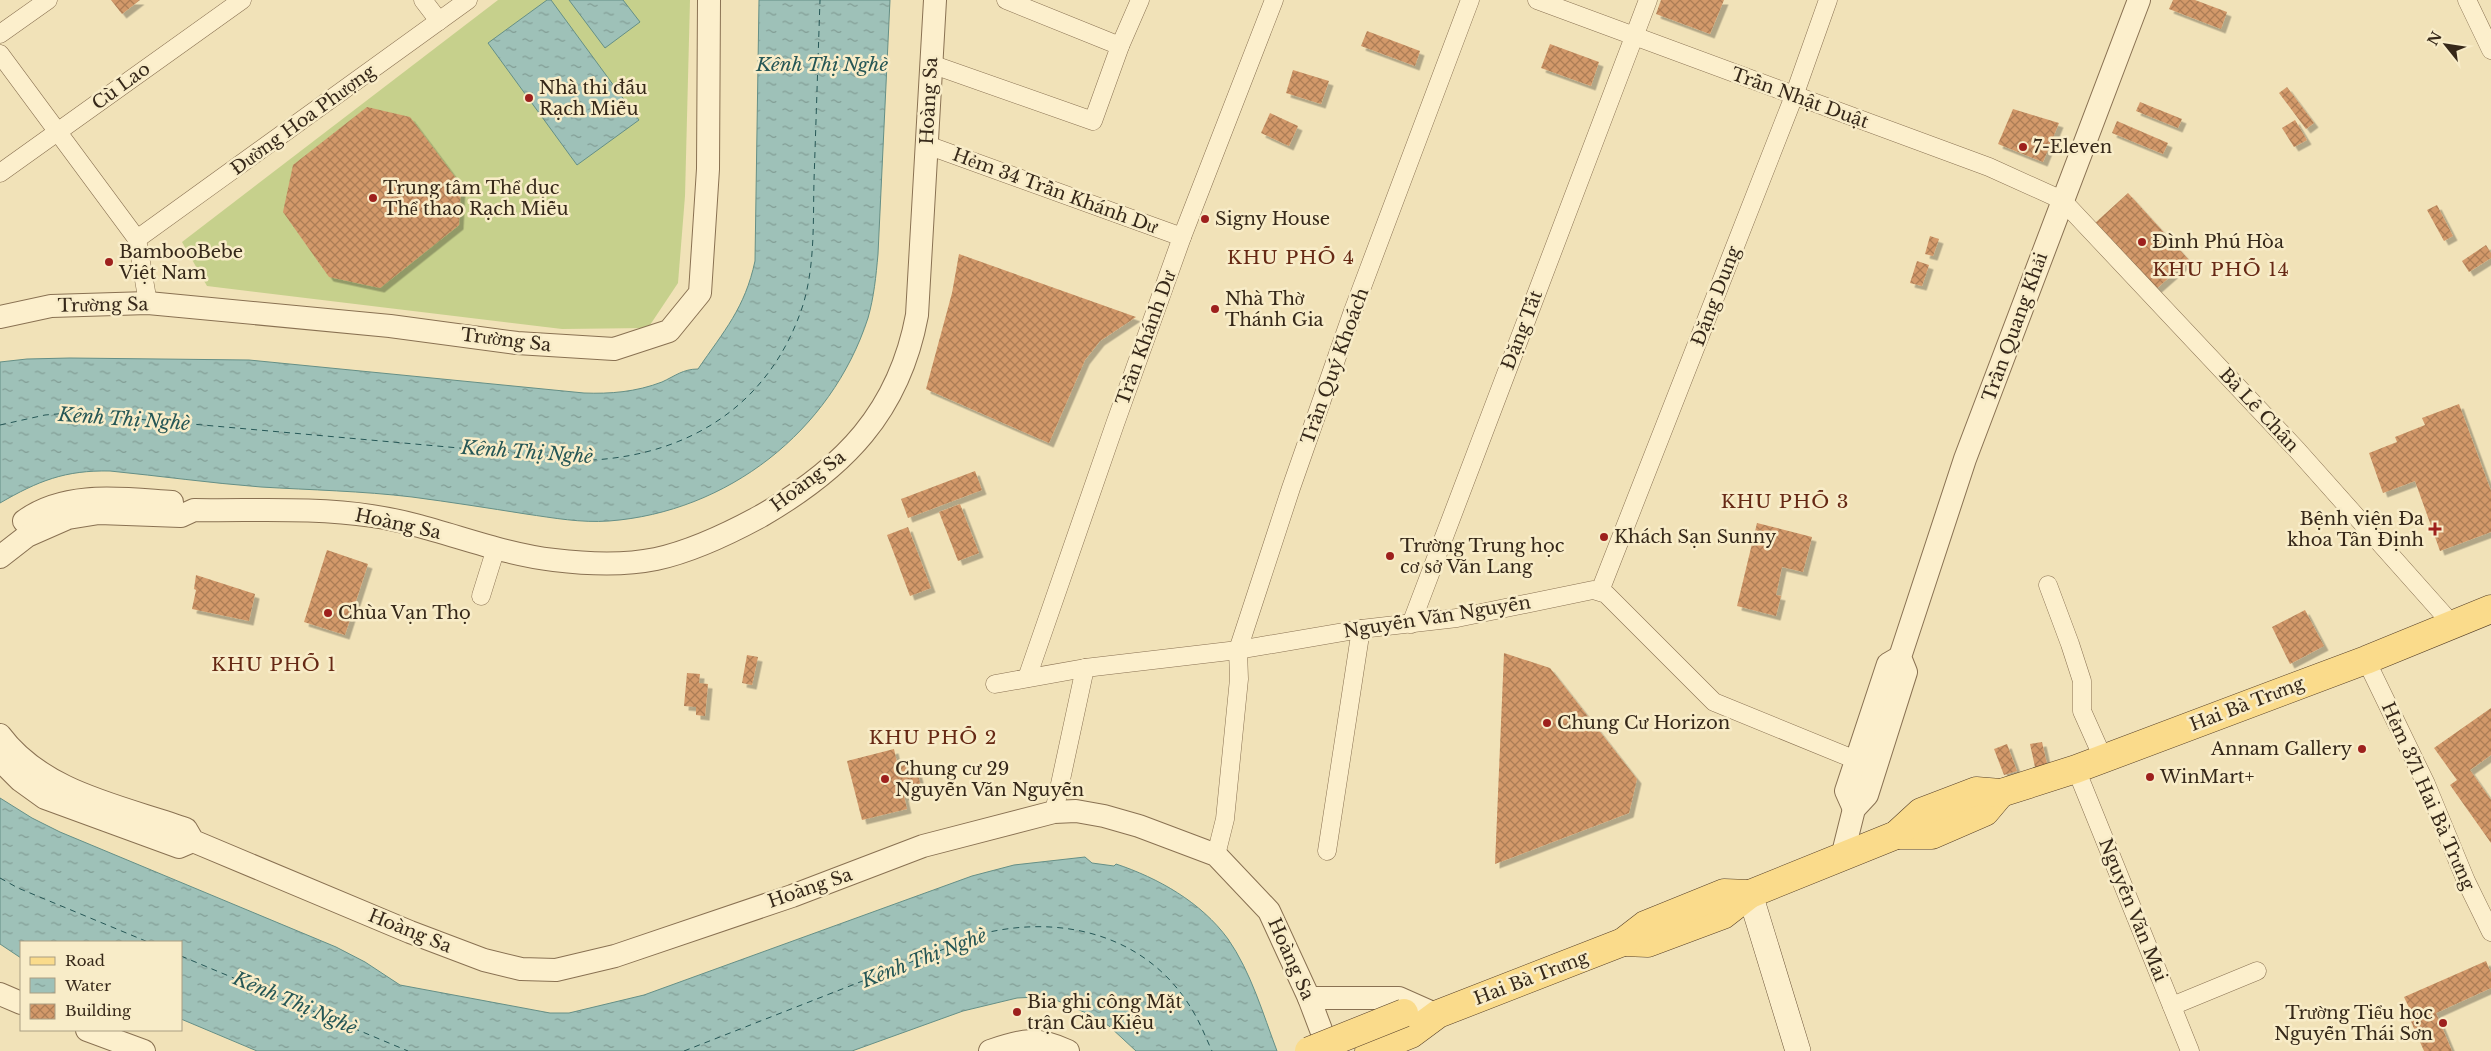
<svg xmlns="http://www.w3.org/2000/svg" width="2491" height="1051" viewBox="0 0 2491 1051" font-family="'Libre Baskerville',serif">
	<style>
		.pitch { fill: #c6d08c }
		.water { fill: url(#water-ripples); stroke: #658f86 }
		.lines { fill: none; stroke-linecap: round; stroke-linejoin: round }
		.ferry { stroke: #265756; stroke-width: 1; stroke-dasharray: 6 5; stroke-linecap: butt }
		.building { fill: url(#building-cross-hatch); filter: url(#shadow) }
		.minor-casing { stroke: #897152; stroke-width: 19 }
		.tertiary-casing { stroke: #897152; stroke-width: 24 }
		.secondary-casing { stroke: #6a5236; stroke-width: 26 }
		.primary-casing { stroke: #553e27; stroke-width: 29 }
		.minor { stroke: #fcefcc; stroke-width: 18 }
		.tertiary { stroke: #fcefcc; stroke-width: 22 }
		.secondary { stroke: #fcefcc; stroke-width: 25 }
		.primary { stroke: #fadb8b; stroke-width: 28 }
		.primary-bridge-casing { stroke: #553e27; stroke-width: 29; stroke-linecap: butt }
		.primary-bridge { stroke: #fadb8b; stroke-width: 28 }
		.poi-dot { fill: #9d201d; stroke: #f8ecc8; stroke-width: 2 }
		.labels { text-anchor: middle; dominant-baseline: central; stroke-width: 5; stroke-linejoin: round; paint-order: stroke }
		.street-label { font-size: 18px; fill: #362819; stroke: #f8ecc8 }
		.poi-label { font-size: 18px; fill: #362819; stroke: #f8ecc8; text-anchor: start }
		.water-label { font-size: 19px; font-style: italic; fill: #265756; stroke: #f8ecc8 }
		.neighbourhood-label { font-size: 19px; letter-spacing: 1px; fill: #662814; stroke: #f8ecc8 }
	</style>
	<defs>
		<pattern id="water-ripples" width="26" height="14" patternUnits="userSpaceOnUse" patternTransform="scale(1.25)"><rect width="26" height="14" fill="#9ec1b8"/><path d="M2 4q2-2 4 0t4 0M15 11q2-2 4 0t4 0" fill="none" stroke="#829d95"/></pattern>
		<pattern id="building-cross-hatch" width="8" height="8" patternUnits="userSpaceOnUse" patternTransform="scale(1.25)"><rect width="8" height="8" fill="#d3996a"/><path d="M0 0l8 8M0 8l8-8" fill="none" stroke="#ac7d56"/></pattern>
		<filter id="shadow"><feDropShadow dx="4.5" dy="4.5" stdDeviation="0" flood-color="#0004"/></filter>
	</defs>
	<rect width="100%" height="100%" fill="#f1e2b8"/>
	<path class="pitch" d="M498 0H690L685 196 678 283 648 328 562 329 207 286 182 242Z"/>
	<g class="water">
		<path d="M547 0H551L639 120 577 165 488 43Z"/>
		<path d="M569 0H623L640 22 605 48Z"/>
		<path d="M759 0H890L878 254C876 276 874 297 868 318 831 432 727 512 609 521 581 523 554 518 526 514 488 508 450 502 412 497 362 491 311 490 261 487 210 483 160 476 110 471 65 470 38 481 0 503V362L27 359 70 358 249 360 584 393C610 394 636 392 662 382 675 376 683 369 698 369 724 331 745 308 755 261Z"/>
		<path d="M0 798 32 818 60 832 336 947 365 962 400 985 550 1013H569L644 995 972 876 1014 865 1085 857 1092 863 1114 866 1116 864C1158 878 1201 902 1228 939 1251 972 1263 1014 1277 1051H1136L1109 1026 1093 1016 1056 1000 1036 997 1017 998 963 1011 852 1051H257L181 1019V942H21V958L0 944Z"/>
	</g>
	<g class="lines">
		<g class="ferry">
			<path d="M0 425 45 415 69 413 593 460C692 454 771 403 803 305 815 265 813 222 814 181 816 121 818 60 820 0"/>
			<path d="M0 878 18 888 148 942"/>
			<path d="M181 956 408 1051"/>
			<path d="M684 1051 985 933C1066 914 1151 937 1194 1013 1201 1025 1206 1038 1212 1051"/>
		</g>
	</g>
	<g class="building">
		<path d="M111 0H140L122 14Z"/>
		<path d="M1661 0H1724L1710 34 1656 14Z"/>
		<path d="M2173 0H2195L2227 12 2221 29 2169 9Z"/>
		<path d="M1367 31 1420 51 1415 66 1361 46Z"/>
		<path d="M1550 44 1599 62 1591 86 1541 68Z"/>
		<path d="M1293 70 1329 81 1321 104 1286 93Z"/>
		<path d="M2287 87 2314 123 2306 129 2279 93Z"/>
		<path d="M2140 102 2182 119 2178 128 2136 111Z"/>
		<path d="M367 107 410 117 461 185 459 225 380 288 329 277 283 212 293 165Z"/>
		<path d="M2013 109 2059 123 2043 162 1998 144Z"/>
		<path d="M1270 113 1298 126 1289 146 1261 133Z"/>
		<path d="M2295 120 2307 140 2294 147 2282 128Z"/>
		<path d="M2117 121 2168 143 2163 154 2112 133Z"/>
		<path d="M2128 193 2189 260 2155 290 2094 224Z"/>
		<path d="M2437 205 2453 236 2444 241 2427 210Z"/>
		<path d="M1930 236 1939 239 1933 256 1925 254Z"/>
		<path d="M2486 245 2491 253V258L2469 272 2462 261Z"/>
		<path d="M959 254 1136 317 1100 341 1085 360 1049 443 926 389 952 293Z"/>
		<path d="M1917 261 1929 265 1922 286 1910 283Z"/>
		<path d="M2459 404 2491 491V532L2440 551 2415 481 2383 493 2369 453 2397 442 2395 437 2425 425 2422 418Z"/>
		<path d="M975 471 982 490 908 518 901 499Z"/>
		<path d="M960 504 979 553 958 561 939 512Z"/>
		<path d="M1757 523 1812 537 1803 572 1782 567 1776 595 1781 596 1776 616 1737 606Z"/>
		<path d="M908 527 931 588 910 596 887 535Z"/>
		<path d="M327 550 368 564 345 635 304 622Z"/>
		<path d="M196 575 255 594 249 621 192 609 196 590 194 589Z"/>
		<path d="M2305 610 2324 646 2290 664 2272 627Z"/>
		<path d="M1504 653 1550 668 1637 779 1629 813 1495 864Z"/>
		<path d="M747 655 758 657 752 685 742 683Z"/>
		<path d="M687 673 700 674 699 683 708 684 705 716 696 715V707L684 706Z"/>
		<path d="M2491 708V755L2470 770 2491 800V843L2450 785 2457 780 2434 748Z"/>
		<path d="M2042 742 2047 764 2035 767 2030 744Z"/>
		<path d="M2007 744 2017 771 2004 775 1994 749Z"/>
		<path d="M894 749 898 767 915 762 922 791 904 796 907 809 862 820 847 761Z"/>
		<path d="M2486 961 2491 973V988L2436 1013 2452 1051H2424L2409 1017 2413 1016 2404 997Z"/>
	</g>
	<g class="lines">
		<defs>
			<g id="minor">
				<path d="M423 0 439 21"/>
				<path d="M1006 0 1120 46"/>
				<path d="M1537 0 1989 167 2062 200 2298 451 2452 624"/>
				<path d="M2467 0 2491 50"/>
				<path d="M0 34 48 0"/>
				<path d="M0 54 137 239 148 303"/>
				<path d="M931 64 1093 121 1120 46 1140 0"/>
				<path d="M927 145 1182 237"/>
				<path d="M0 173 242 0"/>
				<path d="M137 239 468 0"/>
				<path d="M2048 585 2070 644 2082 681V711L2103 758"/>
				<path d="M1600 591 1794 96 1828 0"/>
				<path d="M481 596 496 548"/>
				<path d="M1411 624 1648 0"/>
				<path d="M2366 660 2426 784 2466 881 2491 932"/>
				<path d="M1027 678 1115 424 1182 237 1274 0"/>
				<path d="M995 684 1085 668 1238 650 1361 629 1457 618 1593 590 1606 594 1714 702 1856 760"/>
				<path d="M2076 769 2190 1051"/>
				<path d="M1054 812 1085 668"/>
				<path d="M1327 851 1361 629"/>
				<path d="M1216 855 1225 819 1239 679 1238 650 1291 488 1353 311 1470 0"/>
				<path d="M2172 1006 2257 971"/>
			</g>
			<g id="tertiary">
				<path d="M0 317 51 306 148 303 390 326 517 343 614 349 669 331 700 293 708 169 709 0"/>
				<path d="M24 521C66 490 124 499 172 502"/>
				<path d="M0 557 27 536 68 518 99 513 181 516 194 510C253 511 314 507 372 516 434 525 492 553 554 560 587 564 622 566 656 559 693 551 728 534 761 516 844 468 899 412 917 315L935 0"/>
				<path d="M0 735C43 793 121 806 186 829L193 841 410 932 484 960 521 969 556 970 615 956 792 896 923 846 1054 812 1076 811 1104 816 1139 826 1216 855 1269 911 1309 998 1329 1051"/>
				<path d="M0 760 20 780 45 798 179 847 193 841"/>
				<path d="M1854 809 1846 791 1888 664 1900 657"/>
				<path d="M1842 857 1854 809 1867 795 1906 672 1900 657 1965 459 2139 0"/>
				<path d="M0 994 21 1003"/>
				<path d="M1309 998H1399L1435 1014"/>
				<path d="M87 1030 144 1051"/>
				<path d="M990 1051C1022 1040 1036 1036 1068 1051"/>
			</g>
			<path id="secondary" d="M1750 894 1798 1051"/>
			<g id="primary">
				<path d="M1896 835H1932L1985 812 2001 793"/>
				<path d="M1623 942 1648 943 1723 915 1750 894 1896 835 1921 812 1976 791 2001 793 2076 769 2366 660 2491 609"/>
				<path d="M1369 1051 1411 1034 1438 1014 1623 942 1645 925 1724 893 1750 894"/>
			</g>
		</defs>
		<use href="#minor" class="minor-casing"/>
		<use href="#tertiary" class="tertiary-casing"/>
		<use href="#secondary" class="secondary-casing"/>
		<use href="#primary" class="primary-casing"/>
		<use href="#minor" class="minor"/>
		<use href="#tertiary" class="tertiary"/>
		<use href="#secondary" class="secondary"/>
		<use href="#primary" class="primary"/>
		<defs>
			<path id="primary-bridge" d="M1309 1051 1404 1013"/>
		</defs>
		<use href="#primary-bridge" class="primary-bridge-casing"/>
		<use href="#primary-bridge" class="primary-bridge"/>
	</g>
	<g class="poi-dot">
		<circle cx="529" cy="98" r="5"/>
		<circle cx="2023" cy="147" r="5"/>
		<circle cx="373" cy="198" r="5"/>
		<circle cx="1205" cy="219" r="5"/>
		<circle cx="2142" cy="242" r="5"/>
		<circle cx="109" cy="262" r="5"/>
		<circle cx="1215" cy="309" r="5"/>
		<path d="M2432.5 521.5h5v5h5v5h-5v5h-5v-5h-5v-5h5z"/>
		<circle cx="1604" cy="537" r="5"/>
		<circle cx="1390" cy="556" r="5"/>
		<circle cx="328" cy="613" r="5"/>
		<circle cx="1547" cy="723" r="5"/>
		<circle cx="2362" cy="749" r="5"/>
		<circle cx="2150" cy="777" r="5"/>
		<circle cx="885" cy="779" r="5"/>
		<circle cx="1017" cy="1012" r="5"/>
		<circle cx="2443" cy="1023" r="5"/>
	</g>
	<g class="labels">
		<g class="street-label">
			<text transform="translate(121 86) rotate(-36)">Cù Lao</text>
			<text transform="translate(1800 98) rotate(20)">Trần Nhật Duật</text>
			<text transform="translate(929 101) rotate(-87)">Hoàng Sa</text>
			<text transform="translate(303 120) rotate(-36)">Đường Hoa Phượng</text>
			<text transform="translate(1055 191) rotate(20)">Hẻm 34 Trần Khánh Dư</text>
			<text transform="translate(1716 296) rotate(-69)">Đặng Dung</text>
			<text transform="translate(103 305) rotate(-1)">Trường Sa</text>
			<text transform="translate(2015 327) rotate(-70)">Trần Quang Khải</text>
			<text transform="translate(1522 330) rotate(-69)">Ðặng Tất</text>
			<text transform="translate(1146 338) rotate(-70)">Trần Khánh Dư</text>
			<text transform="translate(506 340) rotate(7)">Trường Sa</text>
			<text transform="translate(1335 366) rotate(-70)">Trần Quý Khoách</text>
			<text transform="translate(2259 410) rotate(47)">Bà Lê Chân</text>
			<text transform="translate(808 481) rotate(-37)">Hoàng Sa</text>
			<text transform="translate(398 524) rotate(12)">Hoàng Sa</text>
			<text transform="translate(1437 617) rotate(-9)">Nguyễn Văn Nguyễn</text>
			<text transform="translate(2247 704) rotate(-21)">Hai Bà Trưng</text>
			<text transform="translate(2428 796) rotate(66)">Hẻm 371 Hai Bà Trưng</text>
			<text transform="translate(810 888) rotate(-19)">Hoàng Sa</text>
			<text transform="translate(2133 910) rotate(68)">Nguyễn Văn Mai</text>
			<text transform="translate(410 931) rotate(22)">Hoàng Sa</text>
			<text transform="translate(1291 959) rotate(66)">Hoàng Sa</text>
			<text transform="translate(1531 978) rotate(-21)">Hai Bà Trưng</text>
		</g>
		<g class="poi-label">
			<text x="539" y="88">Nhà thi đấu<tspan x="539" dy="21">Rạch Miễu</tspan></text>
			<text x="2033" y="147">7-Eleven</text>
			<text x="383" y="188">Trung tâm Thể dục<tspan x="383" dy="21">Thể thao Rạch Miễu</tspan></text>
			<text x="1215" y="219">Signy House</text>
			<text x="2152" y="242">Đình Phú Hòa</text>
			<text x="119" y="252">BambooBebe<tspan x="119" dy="21">Việt Nam</tspan></text>
			<text x="1225" y="299">Nhà Thờ<tspan x="1225" dy="21">Thánh Gia</tspan></text>
			<text x="2424" y="519" text-anchor="end">Bệnh viện Đa<tspan x="2424" dy="21">khoa Tân Định</tspan></text>
			<text x="1614" y="537">Khách Sạn Sunny</text>
			<text x="1400" y="546">Trường Trung học<tspan x="1400" dy="21">cơ sở Văn Lang</tspan></text>
			<text x="338" y="613">Chùa Vạn Thọ</text>
			<text x="1557" y="723">Chung Cư Horizon</text>
			<text x="2352" y="749" text-anchor="end">Annam Gallery</text>
			<text x="895" y="769">Chung cư 29<tspan x="895" dy="21">Nguyễn Văn Nguyễn</tspan></text>
			<text x="2160" y="777">WinMart+</text>
			<text x="1027" y="1002">Bia ghi công Mặt<tspan x="1027" dy="21">trận Cầu Kiệu</tspan></text>
			<text x="2433" y="1013" text-anchor="end">Trường Tiểu học<tspan x="2433" dy="21">Nguyễn Thái Sơn</tspan></text>
		</g>
		<g class="water-label">
			<text x="822" y="64">Kênh Thị Nghè</text>
			<text transform="translate(124 419) rotate(4)">Kênh Thị Nghè</text>
			<text transform="translate(527 452) rotate(4)">Kênh Thị Nghè</text>
			<text transform="translate(924 958) rotate(-21)">Kênh Thị Nghè</text>
			<text transform="translate(295 1003) rotate(23)">Kênh Thị Nghè</text>
		</g>
		<g class="neighbourhood-label">
			<text x="1291" y="257">KHU PHỐ 4</text>
			<text x="2221" y="269">KHU PHỐ 14</text>
			<text x="1785" y="501">KHU PHỐ 3</text>
			<text x="274" y="664">KHU PHỐ 1</text>
			<text x="933" y="737">KHU PHỐ 2</text>
		</g>
	</g>
	<rect x="20" y="941" width="162" height="90" fill="#f8ecc8" stroke="#aa9e82"/>
	<rect x="30" y="957" width="25" height="8" fill="#fadb8b" stroke="#aa9e82"/>
	<text x="65" y="966" font-size="15" fill="#362819">Road</text>
	<rect x="30" y="978" width="25" height="15" fill="url(#water-ripples)" stroke="#aa9e82"/>
	<text x="65" y="991" font-size="15" fill="#362819">Water</text>
	<rect x="30" y="1004" width="25" height="15" fill="url(#building-cross-hatch)" stroke="#aa9e82"/>
	<text x="65" y="1016" font-size="15" fill="#362819">Building</text>
	<g transform="translate(2446 45) rotate(300)" stroke="#f8ecc8" stroke-width="4" paint-order="stroke">
	<path d="M0-4L9 19L0 12L-9 19Z" fill="#362819"/>
	<text y="-8" font-size="14" font-weight="bold" text-anchor="middle" fill="#362819">N</text>
	</g>
</svg>
